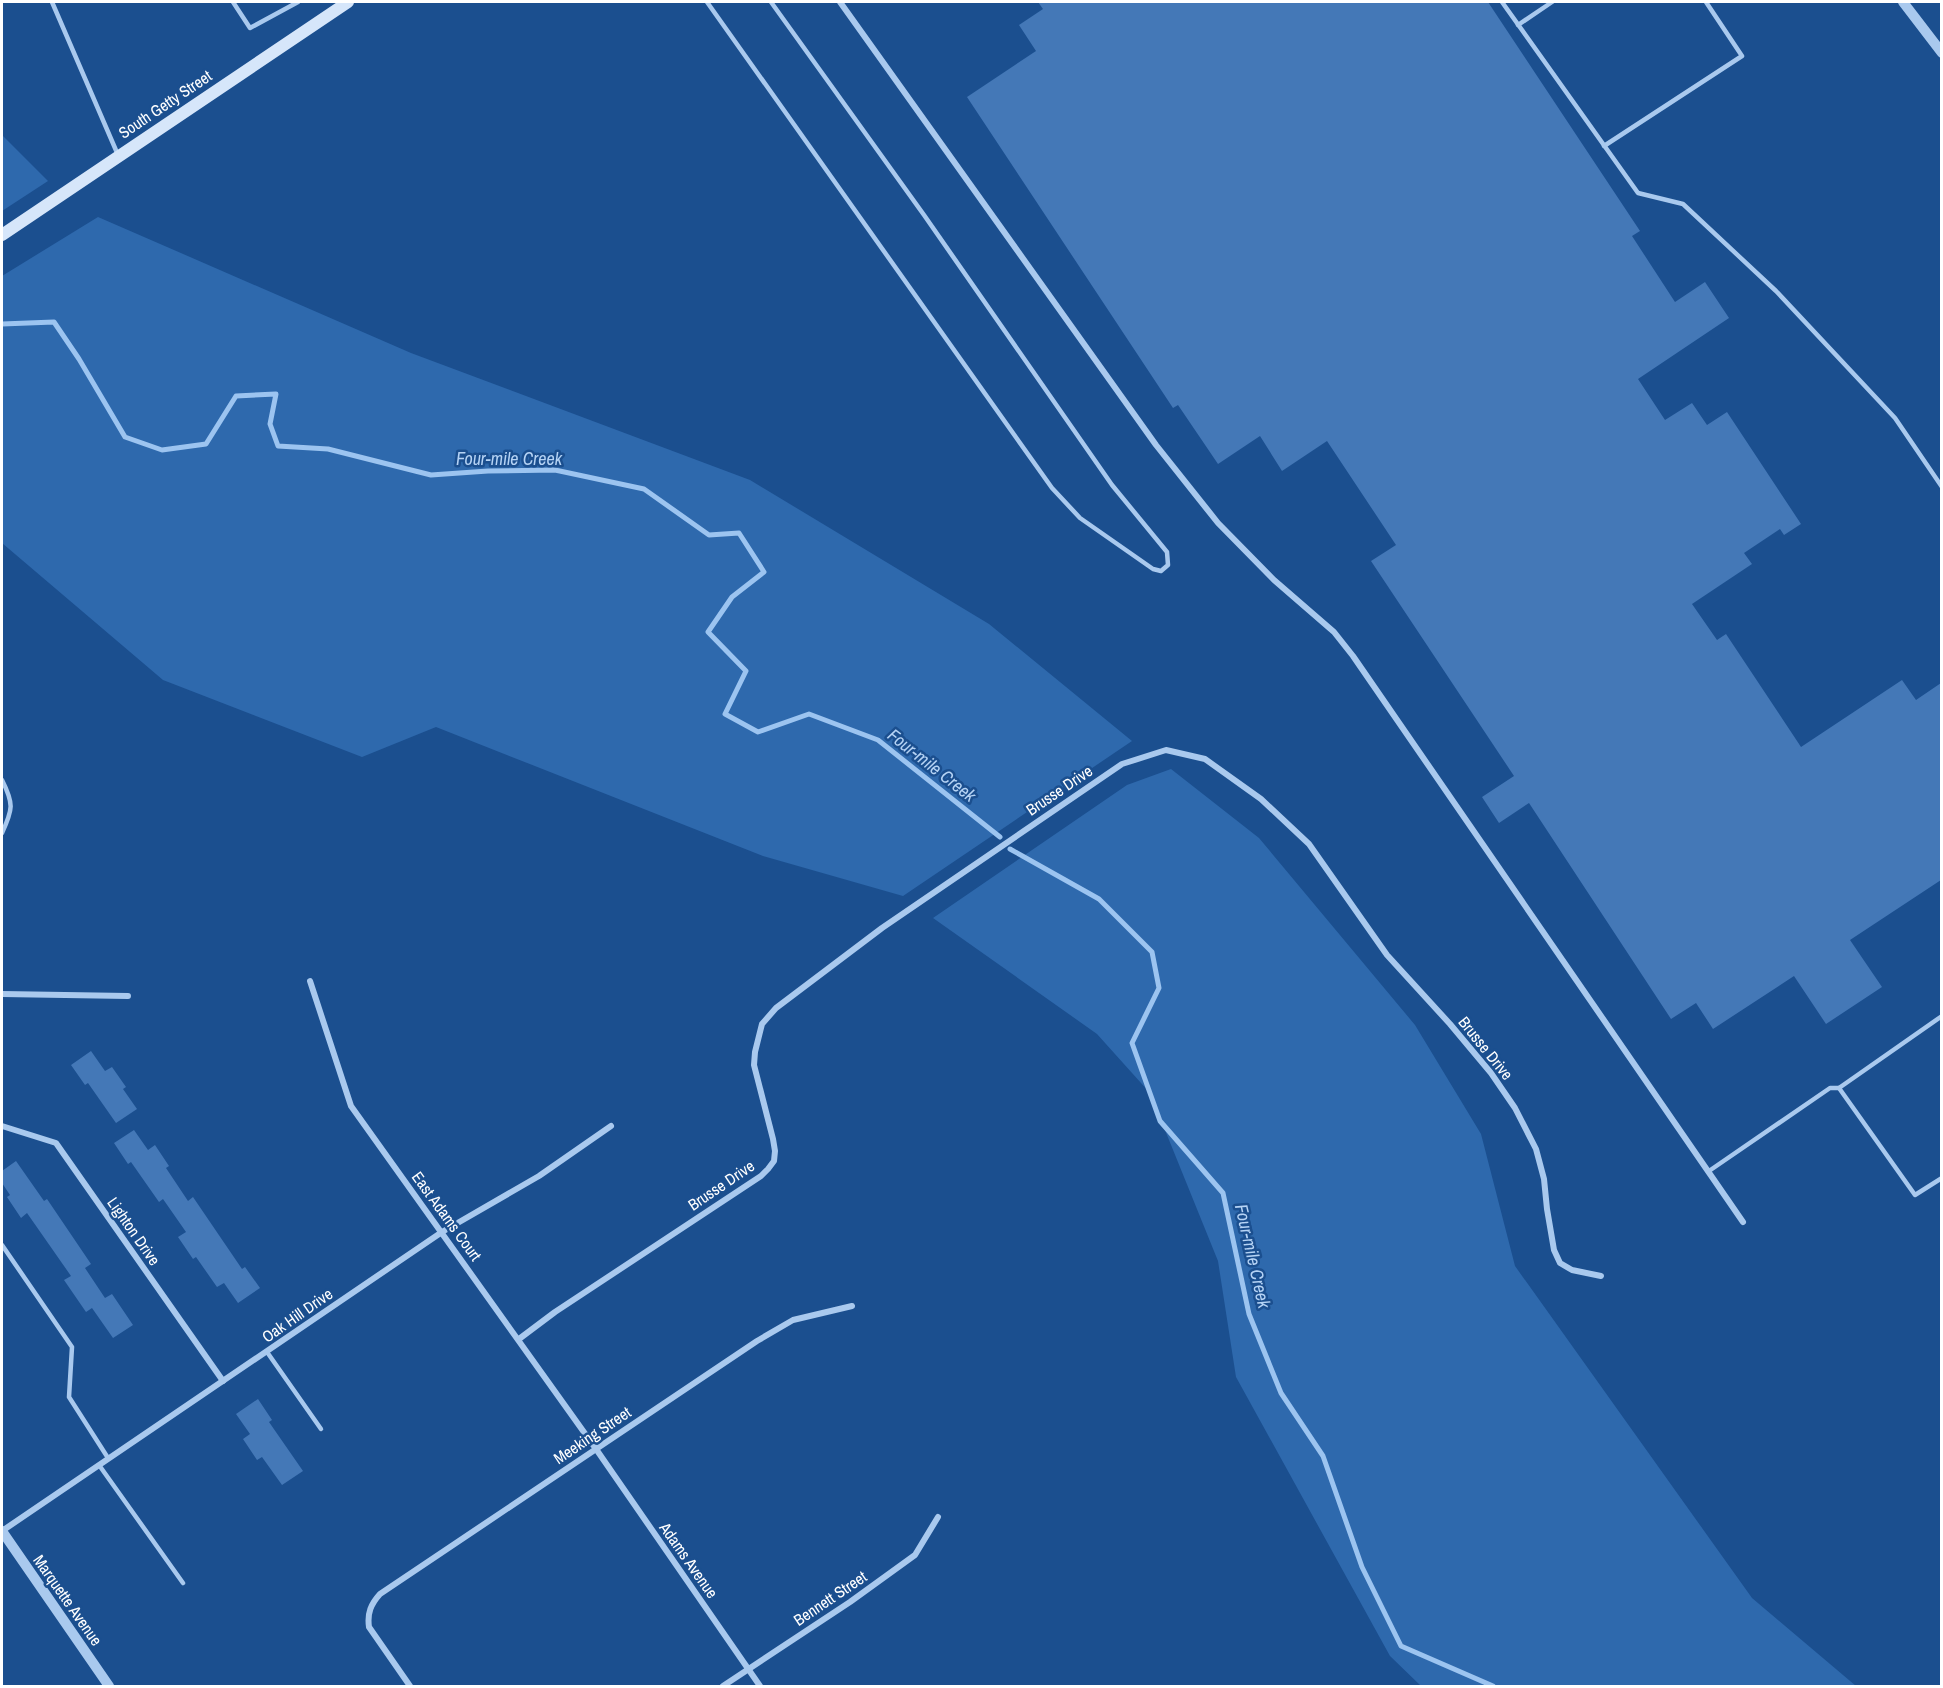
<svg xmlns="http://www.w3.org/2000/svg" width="1943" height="1688" viewBox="0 0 1943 1688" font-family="'Archivo Narrow',sans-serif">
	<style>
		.green { fill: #2e69ad }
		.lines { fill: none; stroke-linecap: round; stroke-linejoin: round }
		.stream { stroke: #9cc4f0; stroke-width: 5 }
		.building { fill: #4478b7 }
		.service { stroke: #a9c9ee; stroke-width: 4.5 }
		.minor { stroke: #a9c9ee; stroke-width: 6 }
		.tertiary { stroke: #a9c9ee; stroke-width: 10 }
		.secondary { stroke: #d6e6fa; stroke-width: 12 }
		.labels { text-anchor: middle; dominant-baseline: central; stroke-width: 5; stroke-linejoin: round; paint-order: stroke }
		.street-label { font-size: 16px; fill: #fff; stroke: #1b4f8f }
		.water-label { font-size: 18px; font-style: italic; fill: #b5d3f5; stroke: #1b4f8f }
	</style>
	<rect width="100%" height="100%" fill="#1b4f8f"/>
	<g class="green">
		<path d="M2 135 48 181 2 211Z"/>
		<path d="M98 217 411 353 750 480 989 624 1132 741 903 896 763 856 436 727 362 757 163 680 2 543V276Z"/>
		<path d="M1171 769 1259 838 1415 1025 1481 1134 1515 1266 1752 1598 1856 1686H1421L1390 1656 1236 1377 1218 1261 1150 1093 1097 1034 933 918 1127 785Z"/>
	</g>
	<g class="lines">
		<g class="stream">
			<path d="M2 324 54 322 79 359 125 437 162 450 206 444 236 396 276 394 270 424 278 446 328 449 431 475 488 471 555 470 644 489 709 535 739 533 764 572 732 597 708 632 746 671 725 714 758 732 809 714 878 740 1000 837"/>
			<path d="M1010 849 1099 899 1152 952 1159 988 1132 1043 1160 1121 1223 1193 1249 1314 1281 1393 1323 1456 1362 1567 1401 1646 1493 1686"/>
		</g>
	</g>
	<g class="building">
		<path d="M1038 2H1488L1640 231 1632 236 1675 302 1705 282 1729 318 1638 379 1665 420 1692 403 1707 425 1727 412 1801 524 1784 535 1780 529 1744 553 1752 564 1692 604 1717 640 1726 634 1801 747 1902 680 1916 700 1941 683V880L1850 940 1882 987 1826 1024 1794 976 1713 1029 1696 1003 1671 1019 1529 803 1499 823 1482 797 1514 776 1371 561 1396 545 1327 441 1282 471 1260 436 1218 464 1178 405 1173 408 967 97 1036 51 1019 25 1043 9Z"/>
		<path d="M91 1051 105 1071 112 1067 126 1087 123 1089 137 1109 116 1123 88 1083 85 1085 71 1065Z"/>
		<path d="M134 1130 148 1150 155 1145 169 1166 166 1168 188 1201 193 1197 242 1269 245 1267 260 1288 238 1303 224 1283 217 1287 196 1257 193 1259 178 1237 186 1232 163 1199 159 1202 131 1162 128 1164 114 1143Z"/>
		<path d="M16 1161 44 1201 47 1199 91 1264 85 1268 105 1298 112 1294 133 1325 113 1338 92 1308 86 1312 64 1280 71 1276 27 1213 21 1218 7 1197 10 1195 2 1183V1171Z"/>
		<path d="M258 1399 272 1420 269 1422 303 1471 282 1485 262 1457 257 1460 243 1439 250 1434 236 1414Z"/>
	</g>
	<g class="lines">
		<g class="service">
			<path d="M52 2 118 155"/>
			<path d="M233 2 250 28 298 2"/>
			<path d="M707 2 1052 488 1080 518 1153 569 1161 571 1168 565 1167 552 1112 485 924 215 771 2"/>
			<path d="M1502 2 1638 193 1683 204 1776 291 1895 418 1942 487"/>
			<path d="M1518 25 1552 2"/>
			<path d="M1604 146 1742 56 1706 2"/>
			<path d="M2 780C14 804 13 809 2 833"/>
			<path d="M1839 1088 1915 1195 1942 1178"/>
			<path d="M1709 1171 1830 1088H1839L1942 1016"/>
			<path d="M2 1245 72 1347 69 1397 108 1458"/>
			<path d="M267 1352 321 1429"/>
			<path d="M99 1465 183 1583"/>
		</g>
		<g class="minor">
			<path d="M840 2 1156 445 1218 523 1274 580 1334 632 1353 656 1743 1222"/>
			<path d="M310 981 351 1106 596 1449 760 1686"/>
			<path d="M2 994 128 996"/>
			<path d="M2 1126 56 1143 223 1381"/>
			<path d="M519 1339 555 1312 761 1176 768 1169 774 1161 775 1151 773 1139 754 1065 755 1052 762 1024 776 1008 882 928 1122 764 1166 750 1205 759 1261 799 1309 844 1387 955 1450 1024 1491 1073 1515 1108 1536 1149 1544 1179 1547 1209 1554 1250 1560 1263 1572 1270 1601 1276"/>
			<path d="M2 1531 442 1232 539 1176 611 1126"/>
			<path d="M410 1686 369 1627C367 1613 371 1604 380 1594L757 1341 793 1320 852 1306"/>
			<path d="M723 1686 850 1602 915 1555 938 1517"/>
		</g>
		<g class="tertiary">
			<path d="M1903 2 1942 53"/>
			<path d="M2 1531 109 1686"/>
		</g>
		<path class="secondary" d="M2 235 348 2"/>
	</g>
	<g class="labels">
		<g class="street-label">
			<text transform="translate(165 104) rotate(-34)">South Getty Street</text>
			<text transform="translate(1059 790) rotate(-34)">Brusse Drive</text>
			<text transform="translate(1486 1048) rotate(51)">Brusse Drive</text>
			<text transform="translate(721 1185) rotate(-34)">Brusse Drive</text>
			<text transform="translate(447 1216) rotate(54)">East Adams Court</text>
			<text transform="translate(134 1231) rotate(55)">Lighton Drive</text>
			<text transform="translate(297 1315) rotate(-35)">Oak Hill Drive</text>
			<text transform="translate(592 1435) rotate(-34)">Meeking Street</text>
			<text transform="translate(689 1560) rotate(55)">Adams Avenue</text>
			<text transform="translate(830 1598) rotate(-34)">Bennett Street</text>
			<text transform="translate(68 1600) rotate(55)">Marquette Avenue</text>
		</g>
		<g class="water-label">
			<text x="509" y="458">Four-mile Creek</text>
			<text transform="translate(932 765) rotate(38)">Four-mile Creek</text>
			<text transform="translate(1253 1256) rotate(77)">Four-mile Creek</text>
		</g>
	</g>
	<rect width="1943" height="1688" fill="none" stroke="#ffffff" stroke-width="6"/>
</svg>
